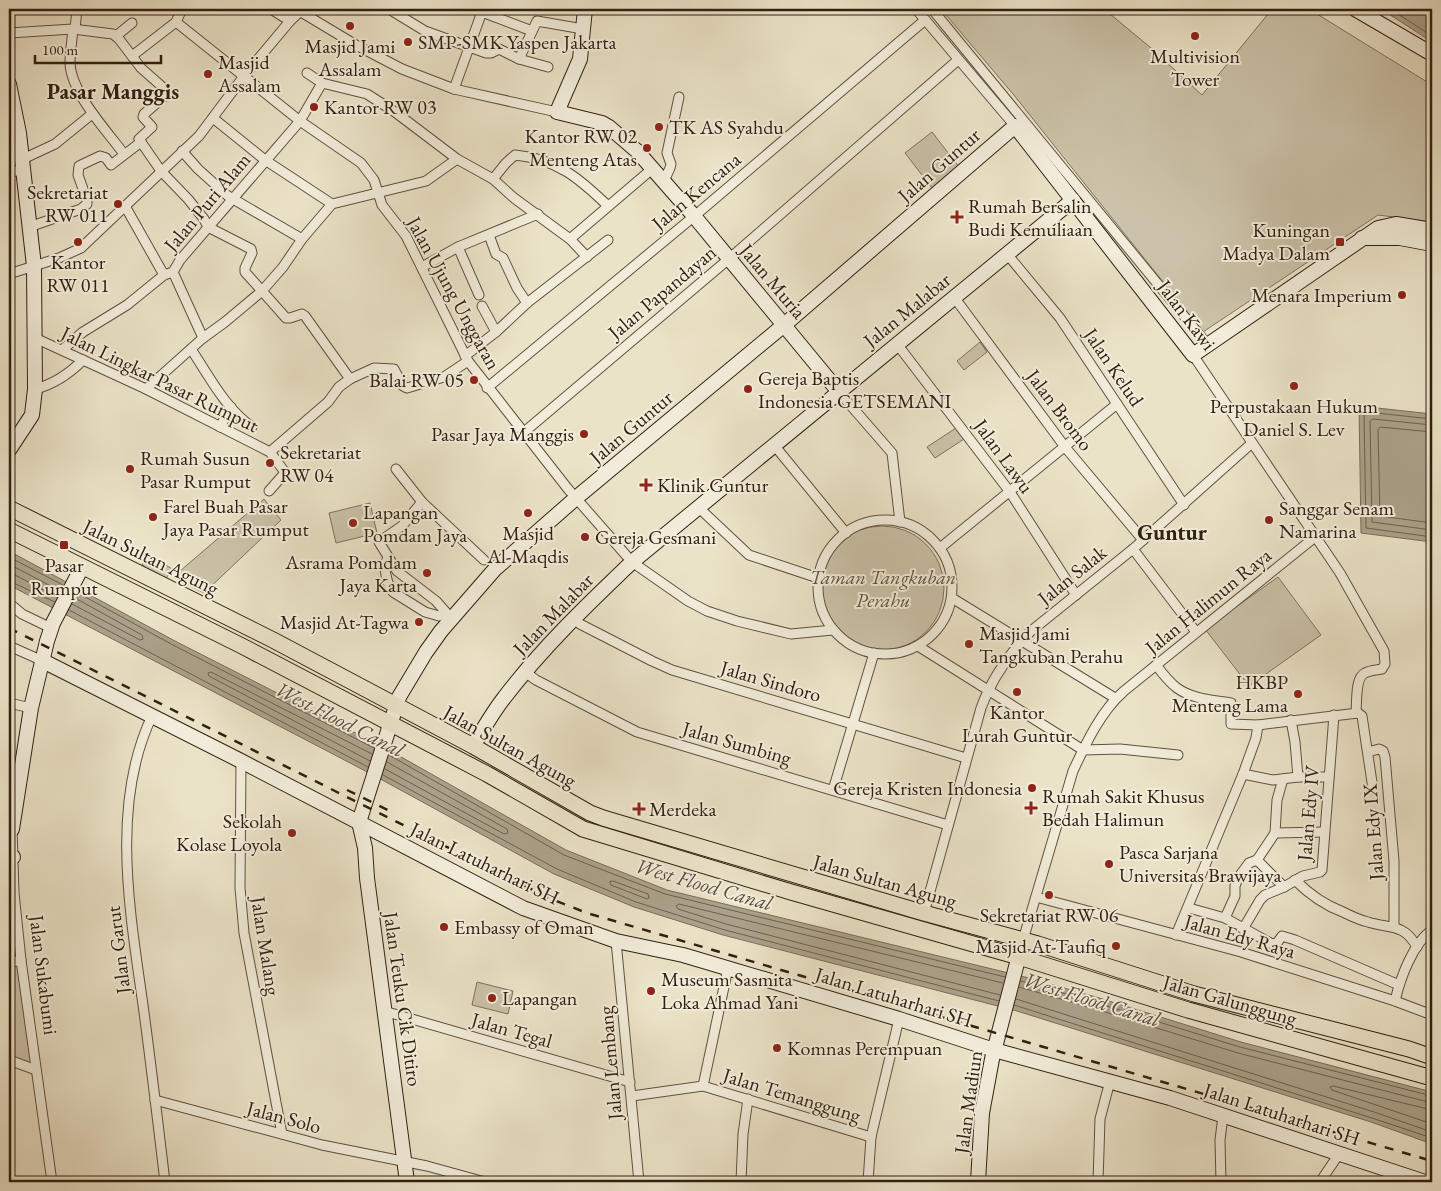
<svg xmlns="http://www.w3.org/2000/svg" width="1441" height="1191" viewBox="0 0 1441 1191" font-family="'EB Garamond',serif">
	<style>
		.green { fill: #cbc2a9; stroke: #7e715d }
		.water { fill: #aba18a; stroke: #7a6d5a }
		.lines { fill: none; stroke-linecap: round; stroke-linejoin: round }
		.shore { stroke: #6e604e; stroke-width: 1 }
		.street-casing { stroke: #5f513f; stroke-width: 11 }
		.secondary-casing { stroke: #302011; stroke-width: 16 }
		.primary-casing { stroke: #302011; stroke-width: 17 }
		.street { stroke: #f2eddb; stroke-width: 9 }
		.secondary { stroke: #f2eddb; stroke-width: 14 }
		.primary { stroke: #ebe3c8; stroke-width: 15 }
		.rail { stroke: #302011; stroke-width: 2.5; stroke-dasharray: 9 9; stroke-linecap: butt }
		.poi-dot { fill: #8f2418; stroke: #f2eddb; stroke-width: 2 }
		.labels { text-anchor: middle; dominant-baseline: central; stroke-width: 4; stroke-linejoin: round; paint-order: stroke }
		.poi-label { font-size: 20px; fill: #302011; stroke: #f2eddb; text-anchor: start }
		.street-label { font-size: 20px; fill: #302011; stroke: #f2eddb }
		.park-label { font-size: 20px; font-style: italic; fill: #5e513f; stroke: #f2eddb }
		.water-label { font-size: 21px; font-style: italic; fill: #5b4d3b; stroke: #f2eddb }
		.quarter-label { font-size: 22px; font-weight: bold; fill: #302011; stroke: #f2eddb }
	</style>
	<rect width="100%" height="100%" fill="#ebe3c8"/>
	<filter id="stains"><feTurbulence type="fractalNoise" baseFrequency=".004" numOctaves="4"/><feColorMatrix values="0 0 0 0 .2 0 0 0 0 .09 0 0 0 0 .02 0 0 0 .5 -.17"/></filter>
	<radialGradient id="worn" r=".72"><stop offset=".6" stop-color="#630" stop-opacity="0"/><stop offset="1" stop-color="#630" stop-opacity=".3"/></radialGradient>
	<g class="green">
		<path d="M941 9H1104L1151 48 1202 95 1272 9H1309L1432 85V222L1378 215 1203 332 1013 94Z"/>
		<path d="M932 132 959 167 932 188 905 153Z"/>
		<path d="M980 342 987 352 964 370 957 361Z"/>
		<path d="M956 428 964 439 935 458 927 447Z"/>
		<path d="M264 499 281 520 204 593 173 577Z"/>
		<path d="M370 503 377 533 336 543 329 513Z"/>
		<circle cx="882" cy="588" r="62"/>
		<path d="M149 554 172 569 165 580 142 565Z"/>
		<path d="M1278 577 1321 635 1249 686 1205 629Z"/>
		<path d="M19 963 33 1066 9 1058V966Z"/>
		<path d="M477 982 513 991 508 1014 472 1005Z"/>
	</g>
	<g class="water">
		<path d="M1381 9H1417L1432 18V42Z"/>
		<path d="M1359 406 1432 414V542L1361 533Z"/>
		<path d="M9 551 175 641 387 749 566 850 667 890 1025 977 1096 997 1241 1042 1432 1092V1144L1371 1122 1017 1011 723 935 634 907 554 874 375 776 9 585Z"/>
	</g>
	<g class="lines">
		<g class="shore">
			<path d="M1390 9 1432 36"/>
			<path d="M1432 419 1367 412 1364 414 1366 528 1432 537"/>
			<path d="M1432 425 1373 419 1370 421 1372 522 1432 530"/>
			<path d="M1432 432 1380 427 1378 430 1380 516 1432 523"/>
			<path d="M9 557 63 585"/>
			<path d="M9 564 60 591"/>
			<path d="M9 574 15 575 57 597"/>
			<path d="M9 581 55 602"/>
			<path d="M78 593 173 645 374 748"/>
			<path d="M72 604 140 640 143 639 142 635 75 598"/>
			<path d="M69 610 368 767"/>
			<path d="M389 755 564 855 665 894 1005 977"/>
			<path d="M370 761 209 676 208 673 211 672 372 754"/>
			<path d="M385 769 504 834 508 833 507 829 387 762"/>
			<path d="M383 775 557 869 636 902 725 930 999 1001"/>
			<path d="M613 881 648 894 649 898 647 899 611 885 610 882Z"/>
			<path d="M1021 981 1094 1002 1240 1047 1432 1096"/>
			<path d="M1019 987 1092 1008 1238 1053 1432 1103"/>
			<path d="M1000 995 726 924 678 909 676 906 679 904 1003 983"/>
			<path d="M1016 999 1374 1112 1432 1132"/>
			<path d="M1014 1005 1372 1118 1432 1138"/>
			<path d="M1432 1110 1333 1086 1330 1087 1332 1090 1432 1124"/>
		</g>
		<defs>
			<g id="street">
				<path d="M271 9 290 21"/>
				<path d="M389 9 425 31 486 53H491L499 49 519 59 548 67"/>
				<path d="M474 9 532 31"/>
				<path d="M916 9 1015 126"/>
				<path d="M932 9 1207 344"/>
				<path d="M301 12 356 45 402 69 454 89 557 112"/>
				<path d="M176 22 300 121 361 163 374 180 382 205 406 236 468 361 568 489 632 562 688 601 707 611 737 621 791 634 833 630"/>
				<path d="M73 29C72 40 70 52 70 63 71 93 107 131 124 154"/>
				<path d="M75 29 77 9"/>
				<path d="M9 33 73 29 113 34 119 39 141 68 167 91V94L144 114 143 117 152 127 139 139 141 142 161 171 188 199 204 219 208 227 251 249 252 253 245 268V272L286 318H290L302 314 305 316 350 379"/>
				<path d="M116 36 132 23"/>
				<path d="M132 56 176 22 182 9"/>
				<path d="M519 59 537 21 583 29"/>
				<path d="M307 73 322 83"/>
				<path d="M454 89 483 9"/>
				<path d="M213 118 265 160 332 204"/>
				<path d="M182 151 198 169 228 196 302 239"/>
				<path d="M23 159 55 144 92 114"/>
				<path d="M9 172 24 170"/>
				<path d="M493 179 506 163 515 155C557 159 579 178 608 206"/>
				<path d="M664 181 670 168 671 164 667 153 679 97"/>
				<path d="M125 206 164 275"/>
				<path d="M29 227 81 209 87 204V200L78 175 79 166 100 156 106 158 111 165 141 142"/>
				<path d="M489 235 496 254 503 258 517 288 527 303"/>
				<path d="M570 239 652 169"/>
				<path d="M458 247 479 295"/>
				<path d="M1007 254 1060 318 1184 505"/>
				<path d="M422 267 458 247 538 214"/>
				<path d="M173 272 203 338"/>
				<path d="M9 274 59 258 81 248 199 136 244 76 290 21 303 9"/>
				<path d="M954 297 1065 447 1143 540"/>
				<path d="M482 306 496 332"/>
				<path d="M35 338 146 389 270 452 284 471V474L269 491"/>
				<path d="M897 344 1010 492 1076 595"/>
				<path d="M191 349C209 376 225 408 252 427"/>
				<path d="M62 350 83 332 127 305 164 275 173 272 180 260 300 121 322 83 367 94 395 112 457 159 493 179 514 198 570 239 587 257"/>
				<path d="M1193 355 1340 573 1384 651 1385 664 1382 669C1377 670 1370 670 1365 673 1355 677 1357 703 1356 713"/>
				<path d="M465 356 496 332 527 303 608 240"/>
				<path d="M487 388 698 213 925 20"/>
				<path d="M35 389C55 384 69 374 83 360"/>
				<path d="M146 389 203 338 225 322 262 291 283 267 302 239 332 204 426 181 457 159"/>
				<path d="M839 392 892 453 900 522"/>
				<path d="M220 427 231 407"/>
				<path d="M523 433 737 252 958 60"/>
				<path d="M774 445 846 533"/>
				<path d="M270 452 328 402 339 387 350 379 374 368 394 369 403 386 407 388 444 377 468 361"/>
				<path d="M396 469 422 502 484 560"/>
				<path d="M422 502 402 526 379 542 397 571 436 601 451 618"/>
				<path d="M698 507 749 555 818 578"/>
				<circle cx="885" cy="587" r="67"/>
				<path d="M940 548 1117 404"/>
				<path d="M1133 549 1196 632"/>
				<path d="M388 558C382 566 387 584 393 592L425 612 439 616 446 613"/>
				<path d="M952 598 1115 698"/>
				<path d="M9 603 22 614 51 628"/>
				<path d="M573 618 580 624 652 661 672 670 966 758"/>
				<path d="M9 646 43 661"/>
				<path d="M918 646 1083 750 1120 749 1178 755"/>
				<path d="M1156 665C1162 673 1169 682 1177 688 1192 699 1213 700 1231 703V724L1258 725 1358 713 1362 716 1373 789"/>
				<path d="M525 672 536 680 637 732 948 825"/>
				<path d="M9 703 31 708"/>
				<path d="M152 716C110 804 130 912 143 1005 151 1064 158 1123 165 1182"/>
				<path d="M1368 752 1379 749 1383 751 1385 757 1394 861V927"/>
				<path d="M241 761 240 888 244 933 282 1134"/>
				<path d="M1243 774 1273 780 1298 777 1295 742 1291 720"/>
				<path d="M1298 777H1329"/>
				<path d="M833 790 874 653"/>
				<path d="M12 829 14 893 21 960 52 1182"/>
				<path d="M1275 833 1324 832"/>
				<path d="M1257 860 1284 887"/>
				<path d="M1295 880C1309 894 1324 905 1343 912 1351 916 1359 920 1368 922 1390 929 1404 923 1417 947"/>
				<path d="M1036 897 1241 952 1395 1001 1432 1015"/>
				<path d="M1189 908 1225 918 1272 944 1277 943 1282 936 1295 940 1399 985"/>
				<path d="M924 913 981 708C991 680 1010 653 1031 631L1133 549 1252 443"/>
				<path d="M1225 918 1235 896V886L1238 878 1249 863 1257 860 1275 833 1277 800 1283 779"/>
				<path d="M1243 929 1260 900 1265 895 1284 887 1303 876 1320 872 1322 870 1334 715"/>
				<path d="M1176 935 1243 774 1256 738 1258 725"/>
				<path d="M1023 940 1073 771C1086 743 1101 711 1124 691L1315 537"/>
				<path d="M616 941 639 1182"/>
				<path d="M9 963 21 960"/>
				<path d="M1395 1001C1400 979 1413 943 1432 930"/>
				<path d="M384 1011 630 1082"/>
				<path d="M9 1060 36 1070"/>
				<path d="M703 1086 728 968"/>
				<path d="M632 1096 703 1086 871 1137"/>
				<path d="M155 1100 322 1145 427 1166 485 1182"/>
				<path d="M741 1182 743 1134 748 1099"/>
				<path d="M868 1182 871 1137 899 1019"/>
				<path d="M1098 1182 1100 1119 1110 1081"/>
				<path d="M1221 1182 1220 1140 1223 1116"/>
				<path d="M1320 1182 1339 1154"/>
			</g>
			<g id="secondary">
				<path d="M585 9 580 59 557 112 602 123 609 127 637 151 694 216 839 392"/>
				<path d="M1355 9 1432 54"/>
				<path d="M9 84 19 133 34 266 35 389 32 415 9 450"/>
				<path d="M1362 238H1400L1432 244"/>
				<path d="M43 661 241 761 523 908 616 941 683 955 899 1019 994 1050 1170 1098 1425 1182"/>
				<path d="M473 746C483 730 492 713 504 698 542 648 587 605 632 562L1073 200"/>
				<path d="M359 822 399 697 426 652 441 631 495 569 576 498 784 325 1015 126 1193 355 1378 228 1396 224 1432 230"/>
				<path d="M359 822 365 848 367 878 407 1182"/>
				<path d="M9 832 12 829 31 708 47 641 53 623 82 567"/>
				<path d="M9 857H13"/>
				<path d="M9 1182H10"/>
				<path d="M978 1182 982 1113 992 1059 1023 940"/>
			</g>
			<g id="primary">
				<path d="M9 508 273 640 473 746 590 813 603 818 924 913 1038 944 1194 994 1409 1049 1432 1057"/>
				<path d="M9 530 242 646 487 774 583 829 791 892 1019 957 1188 1010 1432 1078"/>
			</g>
		</defs>
		<use href="#street" class="street-casing"/>
		<use href="#secondary" class="secondary-casing"/>
		<use href="#primary" class="primary-casing"/>
		<use href="#street" class="street"/>
		<use href="#secondary" class="secondary"/>
		<use href="#primary" class="primary"/>
		<g class="rail">
			<path d="M9 628 551 899 587 913 1432 1161"/>
			<path d="M347 790 394 813"/>
		</g>
	</g>
	<g class="poi-dot">
		<circle cx="350" cy="26" r="5"/>
		<circle cx="1195" cy="36" r="5"/>
		<circle cx="408" cy="42" r="5"/>
		<circle cx="208" cy="74" r="5"/>
		<circle cx="314" cy="107" r="5"/>
		<circle cx="659" cy="127" r="5"/>
		<circle cx="647" cy="148" r="5"/>
		<circle cx="118" cy="204" r="5"/>
		<path d="M954.5 209.5h5v5h5v5h-5v5h-5v-5h-5v-5h5z"/>
		<circle cx="78" cy="242" r="5"/>
		<rect x="1335" y="237" width="10" height="10" rx="2.5"/>
		<circle cx="1402" cy="295" r="5"/>
		<circle cx="474" cy="380" r="5"/>
		<circle cx="1294" cy="386" r="5"/>
		<circle cx="748" cy="389" r="5"/>
		<circle cx="584" cy="434" r="5"/>
		<circle cx="270" cy="463" r="5"/>
		<circle cx="130" cy="469" r="5"/>
		<path d="M643.5 477.5h5v5h5v5h-5v5h-5v-5h-5v-5h5z"/>
		<circle cx="528" cy="513" r="5"/>
		<circle cx="153" cy="517" r="5"/>
		<circle cx="1269" cy="520" r="5"/>
		<circle cx="353" cy="523" r="5"/>
		<circle cx="585" cy="537" r="5"/>
		<rect x="59" y="540" width="10" height="10" rx="2.5"/>
		<circle cx="427" cy="573" r="5"/>
		<circle cx="419" cy="622" r="5"/>
		<circle cx="969" cy="644" r="5"/>
		<circle cx="1017" cy="692" r="5"/>
		<circle cx="1298" cy="694" r="5"/>
		<circle cx="1032" cy="788" r="5"/>
		<path d="M1028.5 800.5h5v5h5v5h-5v5h-5v-5h-5v-5h5z"/>
		<path d="M636.5 801.5h5v5h5v5h-5v5h-5v-5h-5v-5h5z"/>
		<circle cx="292" cy="833" r="5"/>
		<circle cx="1109" cy="864" r="5"/>
		<circle cx="1049" cy="895" r="5"/>
		<circle cx="444" cy="927" r="5"/>
		<circle cx="1116" cy="946" r="5"/>
		<circle cx="651" cy="991" r="5"/>
		<circle cx="492" cy="998" r="5"/>
		<circle cx="777" cy="1048" r="5"/>
	</g>
	<g class="labels">
		<g class="poi-label">
			<text x="418" y="42">SMP-SMK Yaspen Jakarta</text>
			<text x="350" y="46" text-anchor="middle">Masjid Jami<tspan x="350" dy="23">Assalam</tspan></text>
			<text x="1195" y="56" text-anchor="middle">Multivision<tspan x="1195" dy="23">Tower</tspan></text>
			<text x="218" y="62">Masjid<tspan x="218" dy="23">Assalam</tspan></text>
			<text x="324" y="107">Kantor RW 03</text>
			<text x="669" y="127">TK AS Syahdu</text>
			<text x="637" y="136" text-anchor="end">Kantor RW 02<tspan x="637" dy="23">Menteng Atas</tspan></text>
			<text x="108" y="192" text-anchor="end">Sekretariat<tspan x="108" dy="23">RW 011</tspan></text>
			<text x="968" y="206">Rumah Bersalin<tspan x="968" dy="23">Budi Kemuliaan</tspan></text>
			<text x="1330" y="230" text-anchor="end">Kuningan<tspan x="1330" dy="23">Madya Dalam</tspan></text>
			<text x="78" y="262" text-anchor="middle">Kantor<tspan x="78" dy="23">RW 011</tspan></text>
			<text x="1392" y="295" text-anchor="end">Menara Imperium</text>
			<text x="758" y="378">Gereja Baptis<tspan x="758" dy="23">Indonesia GETSEMANI</tspan></text>
			<text x="464" y="380" text-anchor="end">Balai RW 05</text>
			<text x="1294" y="406" text-anchor="middle">Perpustakaan Hukum<tspan x="1294" dy="23">Daniel S. Lev</tspan></text>
			<text x="574" y="434" text-anchor="end">Pasar Jaya Manggis</text>
			<text x="280" y="452">Sekretariat<tspan x="280" dy="23">RW 04</tspan></text>
			<text x="140" y="458">Rumah Susun<tspan x="140" dy="23">Pasar Rumput</tspan></text>
			<text x="657" y="485">Klinik Guntur</text>
			<text x="163" y="506">Farel Buah Pasar<tspan x="163" dy="23">Jaya Pasar Rumput</tspan></text>
			<text x="1279" y="508">Sanggar Senam<tspan x="1279" dy="23">Namarina</tspan></text>
			<text x="363" y="512">Lapangan<tspan x="363" dy="23">Pomdam Jaya</tspan></text>
			<text x="528" y="533" text-anchor="middle">Masjid<tspan x="528" dy="23">Al-Maqdis</tspan></text>
			<text x="595" y="537">Gereja Gesmani</text>
			<text x="417" y="562" text-anchor="end">Asrama Pomdam<tspan x="417" dy="23">Jaya Karta</tspan></text>
			<text x="64" y="565" text-anchor="middle">Pasar<tspan x="64" dy="23">Rumput</tspan></text>
			<text x="409" y="622" text-anchor="end">Masjid At-Tagwa</text>
			<text x="979" y="633">Masjid Jami<tspan x="979" dy="23">Tangkuban Perahu</tspan></text>
			<text x="1288" y="682" text-anchor="end">HKBP<tspan x="1288" dy="23">Menteng Lama</tspan></text>
			<text x="1017" y="712" text-anchor="middle">Kantor<tspan x="1017" dy="23">Lurah Guntur</tspan></text>
			<text x="1022" y="788" text-anchor="end">Gereja Kristen Indonesia</text>
			<text x="1042" y="796">Rumah Sakit Khusus<tspan x="1042" dy="23">Bedah Halimun</tspan></text>
			<text x="649" y="809">Merdeka</text>
			<text x="282" y="821" text-anchor="end">Sekolah<tspan x="282" dy="23">Kolase Loyola</tspan></text>
			<text x="1119" y="852">Pasca Sarjana<tspan x="1119" dy="23">Universitas Brawijaya</tspan></text>
			<text x="1049" y="915" text-anchor="middle">Sekretariat RW 06</text>
			<text x="454" y="927">Embassy of Oman</text>
			<text x="1106" y="946" text-anchor="end">Masjid At-Taufiq</text>
			<text x="661" y="979">Museum Sasmita<tspan x="661" dy="23">Loka Ahmad Yani</tspan></text>
			<text x="502" y="998">Lapangan</text>
			<text x="787" y="1048">Komnas Perempuan</text>
		</g>
		<g class="street-label">
			<text transform="translate(939 165) rotate(-41)">Jalan Guntur</text>
			<text transform="translate(696 191) rotate(-40)">Jalan Kencana</text>
			<text transform="translate(207 202) rotate(-50)">Jalan Puri Alam</text>
			<text transform="translate(773 281) rotate(50)">Jalan Muria</text>
			<text transform="translate(662 292) rotate(-40)">Jalan Papandayan</text>
			<text transform="translate(454 293) rotate(61)">Jalan Ujung Unggaran</text>
			<text transform="translate(907 310) rotate(-39)">Jalan Malabar</text>
			<text transform="translate(1187 315) rotate(53)">Jalan Kawi</text>
			<text transform="translate(1114 367) rotate(56)">Jalan Kelud</text>
			<text transform="translate(160 379) rotate(26)">Jalan Lingkar Pasar Rumput</text>
			<text transform="translate(1060 410) rotate(53)">Jalan Bromo</text>
			<text transform="translate(631 427) rotate(-40)">Jalan Guntur</text>
			<text transform="translate(1004 456) rotate(54)">Jalan Lawu</text>
			<text transform="translate(151 557) rotate(26)">Jalan Sultan Agung</text>
			<text transform="translate(1072 575) rotate(-39)">Jalan Salak</text>
			<text transform="translate(1208 601) rotate(-39)">Jalan Halimun Raya</text>
			<text transform="translate(553 614) rotate(-46)">Jalan Malabar</text>
			<text transform="translate(771 681) rotate(16)">Jalan Sindoro</text>
			<text transform="translate(737 743) rotate(16)">Jalan Sumbing</text>
			<text transform="translate(510 746) rotate(29)">Jalan Sultan Agung</text>
			<text transform="translate(1308 813) rotate(-85)">Jalan Edy IV</text>
			<text transform="translate(1373 832) rotate(-94)">Jalan Edy IX</text>
			<text transform="translate(485 863) rotate(26)">Jalan Latuharhari SH</text>
			<text transform="translate(885 881) rotate(16)">Jalan Sultan Agung</text>
			<text transform="translate(1240 936) rotate(16)">Jalan Edy Raya</text>
			<text transform="translate(266 946) rotate(81)">Jalan Malang</text>
			<text transform="translate(118 950) rotate(-97)">Jalan Garut</text>
			<text transform="translate(44 975) rotate(83)">Jalan Sukabumi</text>
			<text transform="translate(894 997) rotate(17)">Jalan Latuharhari SH</text>
			<text transform="translate(403 999) rotate(82)">Jalan Teuku Cik Ditiro</text>
			<text transform="translate(1230 1000) rotate(16)">Jalan Galunggung</text>
			<text transform="translate(512 1030) rotate(16)">Jalan Tegal</text>
			<text transform="translate(610 1063) rotate(-95)">Jalan Lembang</text>
			<text transform="translate(792 1095) rotate(17)">Jalan Temanggung</text>
			<text transform="translate(968 1102) rotate(-82)">Jalan Madiun</text>
			<text transform="translate(1282 1114) rotate(18)">Jalan Latuharhari SH</text>
			<text transform="translate(284 1117) rotate(15)">Jalan Solo</text>
		</g>
		<g class="park-label">
			<text x="883" y="577">Taman Tangkuban<tspan x="883" dy="23">Perahu</tspan></text>
		</g>
		<g class="water-label">
			<text transform="translate(340 719) rotate(27)">West Flood Canal</text>
			<text transform="translate(704 884) rotate(16)">West Flood Canal</text>
			<text transform="translate(1092 999) rotate(17)">West Flood Canal</text>
		</g>
		<g class="quarter-label">
			<text x="113" y="91">Pasar Manggis</text>
			<text x="1172" y="532">Guntur</text>
		</g>
	</g>
	<rect width="1441" height="1191" fill="none" stroke="#ebe3c8" stroke-width="30"/>
	<rect x="10" y="10" width="1421" height="1171" fill="none" stroke="#302011" stroke-width="2.5"/>
	<rect x="15" y="15" width="1411" height="1161" fill="none" stroke="#302011"/>
	<path d="M35 55v8h126v-8" fill="none" stroke="#302011" stroke-width="2.5"/>
	<text x="42" y="55" font-size="15" fill="#302011" stroke="#f2eddb" stroke-width="4" paint-order="stroke">100 m</text>
	<rect width="100%" height="100%" filter="url(#stains)"/>
	<rect width="100%" height="100%" fill="url(#worn)"/>
</svg>
